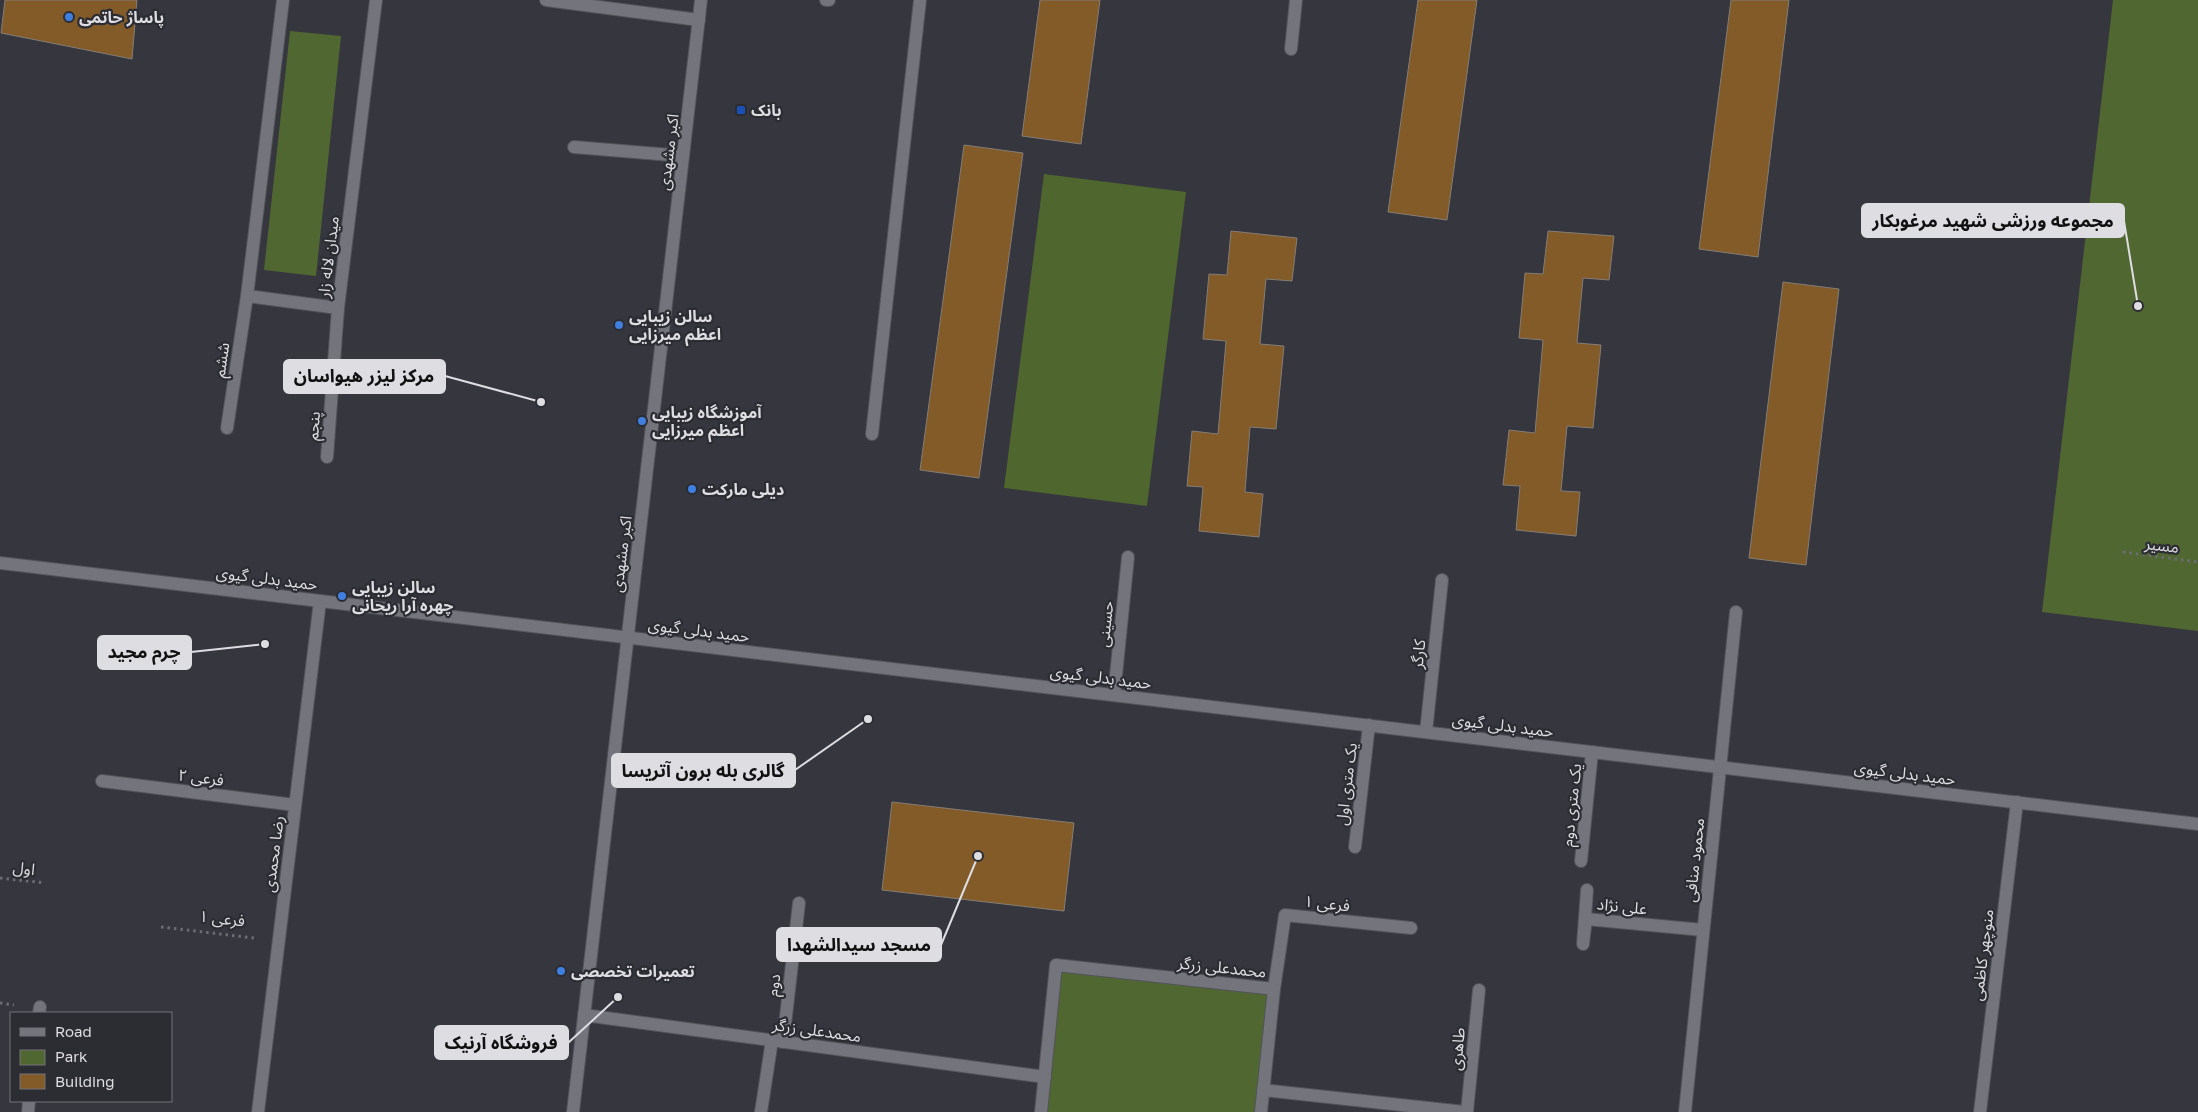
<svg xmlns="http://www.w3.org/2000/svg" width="2198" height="1112" viewBox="0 0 2198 1112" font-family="'Golos Text','Noto Sans Arabic',sans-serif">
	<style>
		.green { fill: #516732 }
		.forest { fill: #4f662f }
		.building { fill: #825b28; stroke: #847d76 }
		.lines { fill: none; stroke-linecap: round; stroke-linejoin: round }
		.service-casing { stroke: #53535a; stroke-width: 14 }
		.minor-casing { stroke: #53535a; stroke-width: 14 }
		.tertiary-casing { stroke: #53535a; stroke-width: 14 }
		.path { stroke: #6c6c73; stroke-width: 3; stroke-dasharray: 2.5 4; stroke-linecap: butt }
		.service { stroke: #73747c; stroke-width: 12 }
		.minor { stroke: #73747c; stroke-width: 12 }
		.tertiary { stroke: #73747c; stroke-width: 12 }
		.shop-dot { fill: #3f7fe0; stroke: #2c2c33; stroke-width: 2 }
		.transit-dot { fill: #1a4fb4; stroke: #2c2c33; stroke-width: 2 }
		.labels { text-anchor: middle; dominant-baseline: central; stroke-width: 4.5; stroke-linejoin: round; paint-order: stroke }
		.poi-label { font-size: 16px; font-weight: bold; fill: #dddde2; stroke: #2c2c33; text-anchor: start }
		.street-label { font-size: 16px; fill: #dddde2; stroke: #2c2c33 }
		.leader { fill: none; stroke: #dddde2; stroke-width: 2 }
		.callout-dot { fill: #dddde2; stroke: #2c2c33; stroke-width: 2 }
		.callout { fill: #dddde2; stroke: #dddde2; stroke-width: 2 }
		.callout-label { font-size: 18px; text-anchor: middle; font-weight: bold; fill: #111 }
	</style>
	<rect width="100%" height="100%" fill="#36363e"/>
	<g class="green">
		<path d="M2113 0H2198V631L2042 612Z"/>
		<path d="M290 31 341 36 316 276 264 270Z"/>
		<path d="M1058 967 1274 993 1260 1112H1041Z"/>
	</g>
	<path class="forest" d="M1044 174 1186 192 1147 506 1004 488Z"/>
	<g class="building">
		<path d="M5 0H137L132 59 1 33Z"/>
		<path d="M1040 0H1100L1081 144 1022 136Z"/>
		<path d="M1418 0H1477L1447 220 1388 212Z"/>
		<path d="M1731 0H1789L1758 257 1699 249Z"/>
		<path d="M964 145 1023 153 979 478 920 470Z"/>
		<path d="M1231 231 1297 238 1292 281 1266 279 1260 344 1284 346 1276 429 1250 427 1245 492 1263 494 1259 537 1199 531 1203 487 1187 486 1192 431 1218 434 1226 341 1203 339 1209 274 1227 275Z"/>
		<path d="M1548 231 1614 236 1609 280 1583 278 1577 343 1601 345 1593 428 1567 426 1561 491 1580 492 1576 536 1516 530 1520 486 1503 485 1509 430 1535 433 1543 340 1519 338 1525 273 1543 274Z"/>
		<path d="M1783 282 1839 289 1806 565 1749 558Z"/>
		<path d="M892 802 1074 823 1064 911 882 890Z"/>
	</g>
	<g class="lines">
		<defs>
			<g id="service">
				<path d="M1291 49 1296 0"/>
				<path d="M872 434 920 0"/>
			</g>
			<g id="minor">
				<path d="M283 0 247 296 338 308"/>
				<path d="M546 0 699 20"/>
				<path d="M826 0H829"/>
				<path d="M574 147 683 156"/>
				<path d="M227 428 247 296"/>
				<path d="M327 457 338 308 376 0"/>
				<path d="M1114 695 1128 557"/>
				<path d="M1426 732 1442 580"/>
				<path d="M102 781 295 805"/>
				<path d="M1355 847 1369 725"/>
				<path d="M1581 861 1592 752"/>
				<path d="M1587 890 1583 944 1586 919 1703 930"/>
				<path d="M1274 989 1285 915 1411 928"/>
				<path d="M39 1013 40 1007"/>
				<path d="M584 1015 1045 1077"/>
				<path d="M783 1042 799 903"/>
				<path d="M1263 1090 1465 1112"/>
				<path d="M28 1112 29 1101"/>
				<path d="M258 1112 320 601"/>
				<path d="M761 1112 772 1040"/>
				<path d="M1041 1112 1056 965 1274 989 1261 1112"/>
				<path d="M1467 1112 1479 990"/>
				<path d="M1685 1112 1736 612"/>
				<path d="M1980 1112 2017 802"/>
			</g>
			<g id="tertiary">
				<path d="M0 563 2198 824"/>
				<path d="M573 1112 701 0"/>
			</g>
		</defs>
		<use href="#service" class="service-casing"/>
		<use href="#minor" class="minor-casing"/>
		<use href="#tertiary" class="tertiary-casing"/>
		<g class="path">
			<path d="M2123 552 2198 562"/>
			<path d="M0 878 45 883"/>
			<path d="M161 927 254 938"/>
			<path d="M0 1003 14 1005"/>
		</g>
		<use href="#service" class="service"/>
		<use href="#minor" class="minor"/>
		<use href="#tertiary" class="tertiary"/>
	</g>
	<g class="shop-dot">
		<circle cx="69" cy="17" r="5"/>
		<circle cx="619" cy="325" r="5"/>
		<circle cx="642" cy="421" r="5"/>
		<circle cx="692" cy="489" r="5"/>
		<circle cx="342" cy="596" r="5"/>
		<circle cx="561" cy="971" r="5"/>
	</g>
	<rect class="transit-dot" x="736" y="105" width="10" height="10" rx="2.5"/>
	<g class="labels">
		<g class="poi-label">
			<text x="79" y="17">پاساژ حاتمی</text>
			<text x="751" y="110">بانک</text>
			<text x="629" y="316">سالن زیبایی<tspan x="629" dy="18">اعظم میرزایی</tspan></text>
			<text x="652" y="412">آموزشگاه زیبایی<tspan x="652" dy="18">اعظم میرزایی</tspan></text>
			<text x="702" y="489">دیلی مارکت</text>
			<text x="352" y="587">سالن زیبایی<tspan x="352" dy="18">چهره آرا ریحانی</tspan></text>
			<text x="571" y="971">تعمیرات تخصصی</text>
		</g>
		<g class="street-label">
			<text transform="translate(668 152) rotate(-83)">اکبر مشهدی</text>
			<text transform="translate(328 257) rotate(-83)">میدان لاله زار</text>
			<text transform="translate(221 360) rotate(-82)">ششم</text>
			<text transform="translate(313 426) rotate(-86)">پنجم</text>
			<text transform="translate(2162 545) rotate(7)">مسیر</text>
			<text transform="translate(621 554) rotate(-83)">اکبر مشهدی</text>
			<text transform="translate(267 578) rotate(7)">حمید بدلی گیوی</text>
			<text transform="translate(1105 624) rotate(-84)">حسینی</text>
			<text transform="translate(699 630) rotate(7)">حمید بدلی گیوی</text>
			<text transform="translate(1418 654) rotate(-84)">کارگر</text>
			<text transform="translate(1101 677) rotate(7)">حمید بدلی گیوی</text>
			<text transform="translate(1503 725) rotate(7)">حمید بدلی گیوی</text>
			<text transform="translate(1905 773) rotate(7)">حمید بدلی گیوی</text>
			<text transform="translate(201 777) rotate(7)">فرعی ۲</text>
			<text transform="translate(1346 784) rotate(-83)">یک متری اول</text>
			<text transform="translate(1571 805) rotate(-84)">یک متری دوم</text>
			<text transform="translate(273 854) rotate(-83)">رضا محمدی</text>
			<text transform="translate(1694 860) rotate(-84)">محمود منافی</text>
			<text transform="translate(24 868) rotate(7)">اول</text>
			<text transform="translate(1327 903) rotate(6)">فرعی ۱</text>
			<text transform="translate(1622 906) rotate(6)">علی نژاد</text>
			<text transform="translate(222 918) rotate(6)">فرعی ۱</text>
			<text transform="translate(1982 955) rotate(-83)">منوچهر کاظمی</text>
			<text transform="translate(1222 967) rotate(6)">محمدعلی زرگر</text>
			<text transform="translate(773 985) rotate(-83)">دوم</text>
			<text transform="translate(817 1030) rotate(8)">محمدعلی زرگر</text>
			<text transform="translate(1457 1049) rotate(-85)">طاهری</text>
		</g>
	</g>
	<path class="leader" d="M2138 306L2124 221M541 402L445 376M265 644L191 652M868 719L795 770M978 856L941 945M618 997L568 1043"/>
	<g class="callout-dot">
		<circle cx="2138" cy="306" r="5"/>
		<circle cx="541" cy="402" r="5"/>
		<circle cx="265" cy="644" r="5"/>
		<circle cx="868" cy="719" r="5"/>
		<circle cx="978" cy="856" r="5"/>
		<circle cx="618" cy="997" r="5"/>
	</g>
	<g class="callout">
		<rect x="1862" y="204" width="262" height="33" rx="5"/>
		<rect x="284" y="360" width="161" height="33" rx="5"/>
		<rect x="98" y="636" width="93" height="33" rx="5"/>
		<rect x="612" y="754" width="183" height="33" rx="5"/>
		<rect x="777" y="928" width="164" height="33" rx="5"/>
		<rect x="435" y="1026" width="133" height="33" rx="5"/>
	</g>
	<g class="callout-label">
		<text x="1993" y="227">مجموعه ورزشی شهید مرغوبکار</text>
		<text x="364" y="382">مرکز لیزر هیواسان</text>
		<text x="144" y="658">چرم مجید</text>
		<text x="703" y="777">گالری بله برون آتریسا</text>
		<text x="859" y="951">مسجد سیدالشهدا</text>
		<text x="501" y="1049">فروشگاه آرنیک</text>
	</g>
	<rect x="10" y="1012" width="162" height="90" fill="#2c2c33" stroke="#737379"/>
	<rect x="20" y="1028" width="25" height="8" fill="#73747c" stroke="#737379"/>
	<text x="55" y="1037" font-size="15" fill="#dddde2">Road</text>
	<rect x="20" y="1050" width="25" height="15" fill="#516732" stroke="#737379"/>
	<text x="55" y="1062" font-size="15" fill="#dddde2">Park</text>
	<rect x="20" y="1074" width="25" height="15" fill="#825b28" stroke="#737379"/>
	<text x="55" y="1087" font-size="15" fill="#dddde2">Building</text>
</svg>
